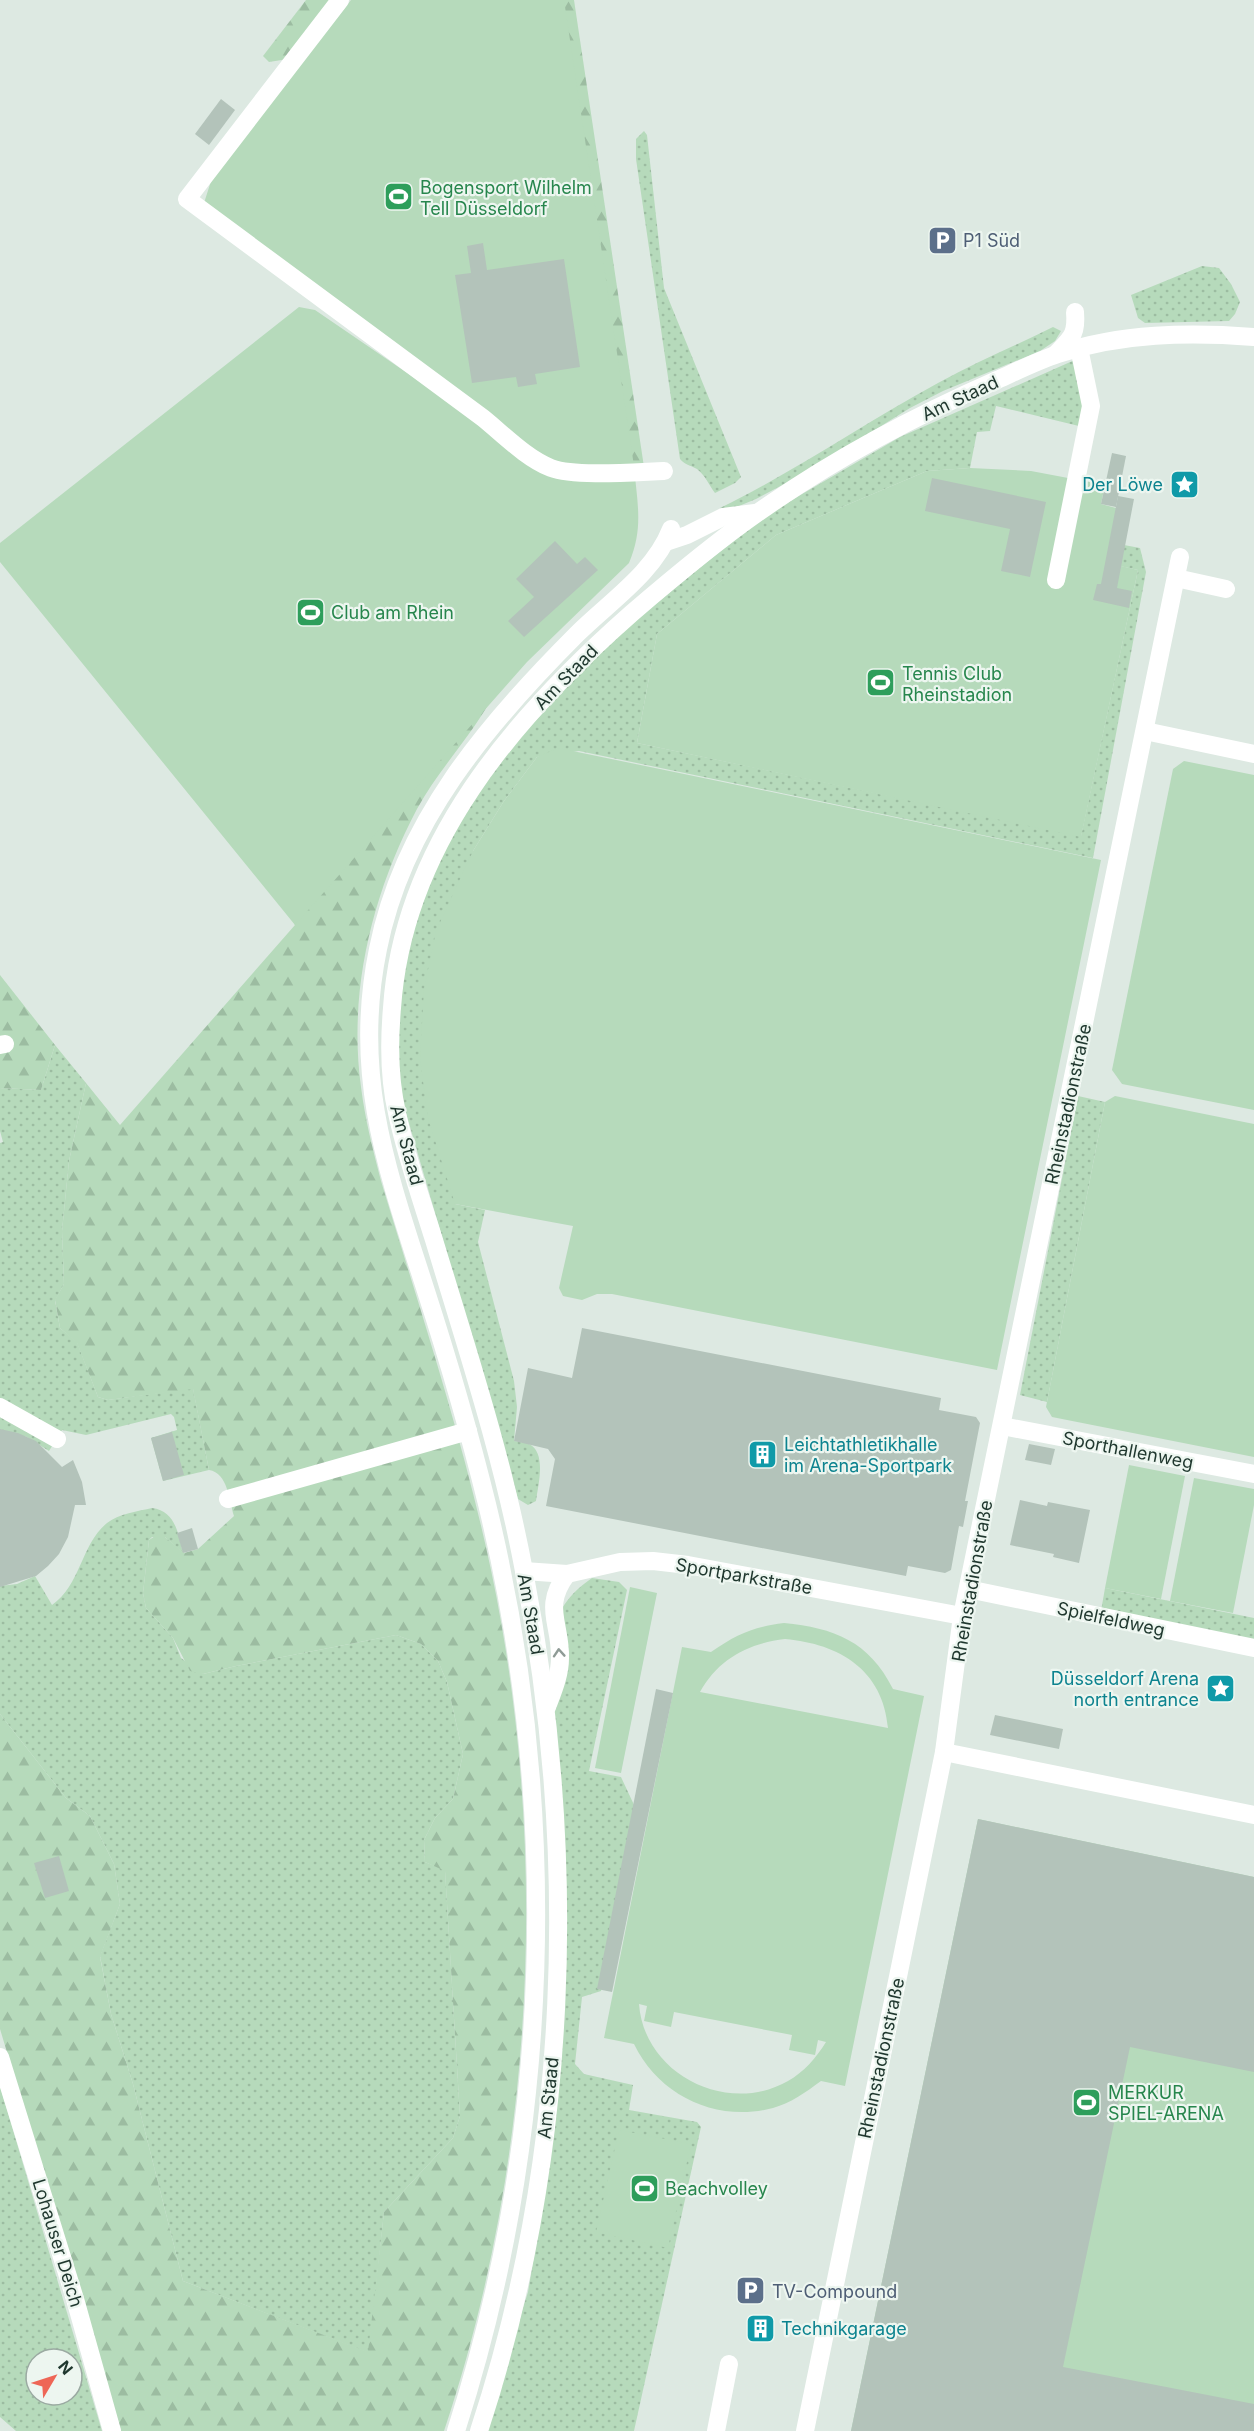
<svg xmlns="http://www.w3.org/2000/svg" width="1254" height="2431" viewBox="0 0 1254 2431" font-family="Inter,sans-serif">
	<style>
		.grass { fill: url(#grass-dots); fill-rule: evenodd }
		.forest { fill: url(#forest-firs) }
		.pitch { fill: #b6dabb; fill-rule: evenodd }
		.building { fill: #b3c3ba }
		.lines { fill: none; stroke-linecap: round; stroke-linejoin: round }
		.minor { stroke: #fff; stroke-width: 18 }
		.oneway { stroke: #8f9b96 }
		.labels { text-anchor: middle; dominant-baseline: central; stroke-width: 4.5; stroke-linejoin: round; paint-order: stroke }
		.leisure-label { font-size: 18px; fill: #27864d; stroke: #edf6f0; text-anchor: start }
		.service-label { font-size: 18px; fill: #4e5e75; stroke: #edf6f0; text-anchor: start }
		.street-label { font-size: 18px; fill: #1f372e; stroke: #edf6f0 }
		.culture-label { font-size: 18px; fill: #0d838f; stroke: #edf6f0; text-anchor: end }
	</style>
	<defs>
		<pattern id="grass-dots" width="8" height="8" patternUnits="userSpaceOnUse" patternTransform="scale(1.5)"><rect width="8" height="8" fill="#b6dabb"/><path d="M2 2h.1M6 6h.1" fill="none" stroke="#9cbca1" stroke-width="1.8" stroke-linecap="round"/></pattern>
		<pattern id="forest-firs" width="22" height="20" patternUnits="userSpaceOnUse" patternTransform="scale(1.5)"><rect width="22" height="20" fill="#b6dabb"/><path d="M5 1l3.5 6h-7zM16 11l3.5 6h-7z" fill="#9cbca1"/></pattern>
	</defs>
	<rect width="100%" height="100%" fill="#dde9e2"/>
	<g class="grass">
		<path d="M644 131 647 135 664 288 741 477 735 483 715 493C709 485 705 475 697 469 690 465 685 465 680 459L636 159V139Z"/>
		<path d="M1202 266 1219 268 1231 284 1240 302 1235 314 1229 321 1145 323 1138 318 1131 295Z"/>
		<path d="M1053 327 1061 331 1055 341 1040 351 943 391 910 408 809 471 756 499 722 513 720 508C796 471 864 423 938 383 976 362 1015 346 1053 327Z"/>
		<path d="M1077 359 1087 406 1083 427 996 406 990 431 977 432 970 468 927 471 776 535 657 634 637 743 1081 836 1138 570 1120 566 1124 545 1140 548 1146 572 1093 858 579 751 537 757 504 801 473 851 455 1204 485 1210 478 1242 514 1381 517 1407 514 1441C519 1442 525 1442 529 1444 547 1453 538 1485 536 1501L528 1505 518 1499 404 1106 396 1052V1012L417 911 454 827 503 755 615 637 761 518 900 437Z"/>
		<path d="M55 1045 86 1083 69 1161 62 1231 64 1284 55 1301 60 1328 77 1342 98 1397 108 1400 193 1388 209 1470 163 1481 151 1438 177 1430 174 1417 171 1414 86 1435 62 1430 49 1451 27 1437 0 1430V1143L3 1142 0 1131V1088L41 1090Z"/>
		<path d="M1078 1096 1105 1102 1047 1402 1020 1395Z"/>
		<path d="M152 1508C176 1511 178 1534 183 1553L165 1537H152L149 1540 143 1593 146 1608 173 1638 181 1658 203 1674 236 1666 396 1635 421 1644 438 1661 447 1682 463 1754 453 1799 435 1818 424 1840 425 1862 445 1870 460 2116 453 2138 384 2212 369 2353 183 2281 133 2084 111 2014 100 1956 120 1904 114 1864 90 1816 66 1798 0 1714V1586L17 1584 35 1576 52 1605C81 1585 81 1544 107 1523 118 1514 139 1511 152 1508Z"/>
		<path d="M592 1578 619 1582 627 1590 589 1771 621 1777 635 1807 601 1991 582 1997 575 2064 584 2074 633 2085 629 2110 697 2122 701 2127 634 2431H484L528 2292 550 2161 552 1711 560 1612C568 1597 579 1587 592 1578Z"/>
		<path d="M1105 1588 1254 1618V1643L1101 1611Z"/>
		<path d="M0 2086 102 2431H16L0 2417ZM36 2359H72V2395H36Z"/>
	</g>
	<g class="forest">
		<path d="M306 0H334L288 59 269 62 263 56Z"/>
		<path d="M526 0H574L644 467H614Z"/>
		<path d="M489 703C468 740 437 772 417 809 372 894 348 992 361 1087 365 1119 373 1150 381 1181 420 1310 463 1438 491 1570 550 1849 535 2160 444 2431H121L0 2029V1714L66 1798 90 1816 114 1864 120 1904 100 1957 111 2014 133 2084 183 2281 368 2352 384 2212 453 2138 460 2116 445 1871 425 1862 424 1840 435 1818 453 1799 463 1754 447 1682 438 1661 421 1644 396 1635 236 1666 203 1674 190 1671 173 1638 146 1608 143 1593 149 1540 158 1534 165 1537 184 1553 198 1549 234 1516C229 1500 228 1473 209 1470L193 1389 108 1400 98 1397 77 1343 60 1328 55 1300 64 1284 62 1231 69 1161 86 1083 120 1125 295 925 268 880Z"/>
		<path d="M0 975 55 1045 41 1090 0 1088Z"/>
	</g>
	<g class="pitch">
		<path d="M351 0H564L634 466C637 502 644 528 629 563L527 662 295 925 0 562V543L299 307 315 310 454 405 204 203 213 175Z"/>
		<path d="M970 468 1031 471 1105 485 1101 504 1116 508 1121 566 1138 570 1081 837 637 743 657 634 776 535 927 471Z"/>
		<path d="M558 748 1101 860 997 1370 612 1294H597L582 1300 563 1296 559 1288 573 1226 455 1204 428 1118 420 1059 424 989 436 931 473 851 504 801 537 757Z"/>
		<path d="M1184 761 1254 775V1110L1122 1084 1112 1070 1173 769Z"/>
		<path d="M1115 1096 1254 1124V1457L1052 1417 1046 1407 1105 1102Z"/>
		<path d="M1129 1465 1185 1476 1161 1599 1105 1588Z"/>
		<path d="M1194 1478 1254 1489V1505L1233 1613 1170 1601Z"/>
		<path d="M630 1587 657 1593 621 1773 595 1768Z"/>
		<path d="M784 1623C834 1628 869 1641 893 1689L924 1696 845 2086 821 2081C806 2092 791 2103 773 2108 717 2123 659 2096 634 2044L604 2038 682 1647 711 1652C737 1634 753 1627 784 1623ZM785 1639C840 1644 883 1670 888 1728L700 1692C718 1659 749 1643 785 1639ZM639 2004 647 2006 644 2021 671 2027 674 2012 792 2035 789 2050 815 2055 818 2040 826 2042C816 2058 804 2072 788 2081 727 2116 644 2074 639 2004Z"/>
		<path d="M978 1819 1254 1877V2431H851Z"/>
		<path d="M619 2130 691 2144 668 2248 596 2232Z"/>
	</g>
	<g class="building">
		<path d="M221 99 235 110 209 145 195 134Z"/>
		<path d="M483 243 487 270 564 259 580 367 535 374 537 384 518 387 516 377 472 383 455 275 471 273 467 246Z"/>
		<path d="M1112 453 1126 456 1116 507 1101 504Z"/>
		<path d="M932 478 1046 502 1030 577 1001 571 1010 529 925 511Z"/>
		<path d="M1118 496 1134 499 1117 588 1132 591 1129 608 1093 600 1097 584H1101Z"/>
		<path d="M555 541 577 564 585 557 598 570 524 637 508 621 534 597 516 579Z"/>
		<path d="M582 1328 941 1398 939 1410 976 1417 980 1423 965 1501H968L963 1527 959 1526 951 1570 945 1573 908 1566 906 1576 546 1506 555 1459 548 1449 514 1441 528 1368 572 1378Z"/>
		<path d="M0 1429 18 1433 36 1441 62 1467 73 1460 82 1482 86 1505H75L68 1537 59 1554 48 1566 36 1576 0 1587Z"/>
		<path d="M172 1432 184 1475 163 1481 151 1438Z"/>
		<path d="M1029 1444 1055 1449 1051 1465 1025 1460Z"/>
		<path d="M1020 1500 1047 1506 1048 1502 1090 1510 1079 1563 1053 1557 1054 1554 1010 1545Z"/>
		<path d="M192 1528 198 1549 183 1553 177 1533Z"/>
		<path d="M656 1689 673 1693 612 1992 597 1989Z"/>
		<path d="M995 1715 1063 1729 1059 1749 990 1735Z"/>
		<path d="M978 1819 1254 1877V2072L1130 2047 1063 2367 1254 2404V2431H851Z"/>
		<path d="M59 1856 69 1891 45 1898 34 1863Z"/>
	</g>
	<g class="lines">
		<g class="minor">
			<path d="M340 0 187 199 483 418C504 435 526 458 551 468 575 477 636 472 664 471"/>
			<path d="M1056 354C1071 338 1077 335 1075 312"/>
			<path d="M666 542 687 535 723 517 755 513"/>
			<path d="M1176 578 1226 589"/>
			<path d="M1056 580 1091 406 1079 348"/>
			<path d="M1145 731 1254 754"/>
			<path d="M0 1045 5 1044"/>
			<path d="M0 1407 57 1439"/>
			<path d="M1002 1426 1254 1474"/>
			<path d="M228 1499 468 1431"/>
			<path d="M524 1571 567 1574 620 1562 653 1561 688 1565 962 1616"/>
			<path d="M968 1589 1254 1648"/>
			<path d="M547 1707C553 1691 560 1675 560 1658 561 1623 542 1607 567 1574"/>
			<path d="M944 1752 1254 1815"/>
			<path d="M0 2057 75 2299 112 2431"/>
			<path d="M456 2431C552 2132 561 1809 487 1504 469 1431 448 1359 425 1288 387 1170 352 1075 378 949 403 822 488 723 577 634 609 602 654 573 671 529"/>
			<path d="M479 2431C570 2155 579 1855 524 1571 503 1458 467 1349 434 1240 421 1198 406 1156 397 1113 389 1079 389 1043 392 1008 403 845 514 717 632 613 675 576 719 539 766 507 838 457 917 415 997 380 1017 371 1037 361 1058 354 1121 333 1189 332 1254 337"/>
			<path d="M716 2431 729 2364"/>
			<path d="M805 2431 944 1752 962 1616 1180 557"/>
		</g>
	</g>
	<defs><path id="oneway-chevron" d="M-2-3.5L2.5 0L-2 3.5" fill="none" stroke-width="1.6" stroke-linecap="round" stroke-linejoin="round" transform="scale(1.5)"/></defs>
	<use class="oneway" href="#oneway-chevron" transform="translate(559 1653) rotate(-94)"/>
	<defs>
		<symbol id="stadium-square" viewBox="-11 -11 22 22"><rect x="-9" y="-9" width="18" height="18" rx="4" fill="#2e9e5b" stroke="#edf6f0"/><path d="M0-5a6.5 5 0 1 0 0 10a6.5 5 0 1 0 0-10ZM-3.5-1.8h7v3.6h-7Z" fill="#fff"/></symbol>
		<symbol id="parking-square" viewBox="-11 -11 22 22"><rect x="-9" y="-9" width="18" height="18" rx="4" fill="#5c6f8a" stroke="#edf6f0"/><path d="M-3.5-5.5H1a3.5 3.5 0 0 1 0 7H-1V5.5H-3.5ZM-1-3.4V-.6H.8a1.4 1.4 0 0 0 0-2.8Z" fill="#fff"/></symbol>
		<symbol id="sight-square" viewBox="-11 -11 22 22"><rect x="-9" y="-9" width="18" height="18" rx="4" fill="#0f9aa8" stroke="#edf6f0"/><path d="M0-6L1.8-2.2L6-1.7L2.9 1.2L3.7 5.4L0 3.3L-3.7 5.4L-2.9 1.2L-6-1.7L-1.8-2.2Z" fill="#fff"/></symbol>
		<symbol id="building-square" viewBox="-11 -11 22 22"><rect x="-9" y="-9" width="18" height="18" rx="4" fill="#0f9aa8" stroke="#edf6f0"/><path d="M-4-6H4V6H1V3H-1V6H-4ZM-2.5-4.3h1.7v1.8h-1.7ZM.8-4.3h1.7v1.8H.8ZM-2.5-1h1.7V.8h-1.7ZM.8-1h1.7V.8H.8Z" fill="#fff"/></symbol>
	</defs>
	<g fill-rule="evenodd">
		<use href="#stadium-square" x="382" y="180" width="33" height="33"/>
		<use href="#parking-square" x="926" y="224" width="33" height="33"/>
		<use href="#sight-square" x="1168" y="468" width="33" height="33"/>
		<use href="#stadium-square" x="294" y="596" width="33" height="33"/>
		<use href="#stadium-square" x="864" y="666" width="33" height="33"/>
		<use href="#building-square" x="746" y="1438" width="33" height="33"/>
		<use href="#sight-square" x="1204" y="1672" width="33" height="33"/>
		<use href="#stadium-square" x="1070" y="2086" width="33" height="33"/>
		<use href="#stadium-square" x="628" y="2172" width="33" height="33"/>
		<use href="#parking-square" x="734" y="2274" width="33" height="33"/>
		<use href="#building-square" x="744" y="2312" width="33" height="33"/>
	</g>
	<g class="labels">
		<g class="leisure-label">
			<text x="420" y="187">Bogensport Wilhelm<tspan x="420" dy="21">Tell Düsseldorf</tspan></text>
			<text x="331" y="612">Club am Rhein</text>
			<text x="902" y="673">Tennis Club<tspan x="902" dy="21">Rheinstadion</tspan></text>
			<text x="1108" y="2092">MERKUR<tspan x="1108" dy="21">SPIEL-ARENA</tspan></text>
			<text x="665" y="2188">Beachvolley</text>
		</g>
		<g class="service-label">
			<text x="963" y="240">P1 Süd</text>
			<text x="772" y="2291">TV-Compound</text>
		</g>
		<g class="street-label">
			<text transform="translate(960 398) rotate(-25)">Am Staad</text>
			<text transform="translate(566 677) rotate(-46)">Am Staad</text>
			<text transform="translate(1068 1104) rotate(-78)">Rheinstadionstraße</text>
			<text transform="translate(407 1145) rotate(75)">Am Staad</text>
			<text transform="translate(1128 1450) rotate(11)">Sporthallenweg</text>
			<text transform="translate(744 1576) rotate(10)">Sportparkstraße</text>
			<text transform="translate(972 1581) rotate(-80)">Rheinstadionstraße</text>
			<text transform="translate(531 1614) rotate(80)">Am Staad</text>
			<text transform="translate(1111 1619) rotate(12)">Spielfeldweg</text>
			<text transform="translate(881 2058) rotate(-78)">Rheinstadionstraße</text>
			<text transform="translate(548 2098) rotate(-84)">Am Staad</text>
			<text transform="translate(58 2243) rotate(73)">Lohauser Deich</text>
		</g>
		<g class="culture-label">
			<text x="1163" y="484">Der Löwe</text>
			<text x="784" y="1444" text-anchor="start">Leichtathletikhalle<tspan x="784" dy="21">im Arena-Sportpark</tspan></text>
			<text x="1199" y="1678">Düsseldorf Arena<tspan x="1199" dy="21">north entrance</tspan></text>
			<text x="781" y="2328" text-anchor="start">Technikgarage</text>
		</g>
	</g>
	<g transform="translate(54 2377) rotate(51)"><circle r="28" fill="#edf6f0" stroke="#9baaa2" stroke-width="1.5"/>
	<path d="M0-4.5L10 22L0 15L-10 22Z" fill="#ee6656"/>
	<text y="-9" font-size="16" font-weight="bold" text-anchor="middle" fill="#1f372e">N</text>
	</g>
</svg>
